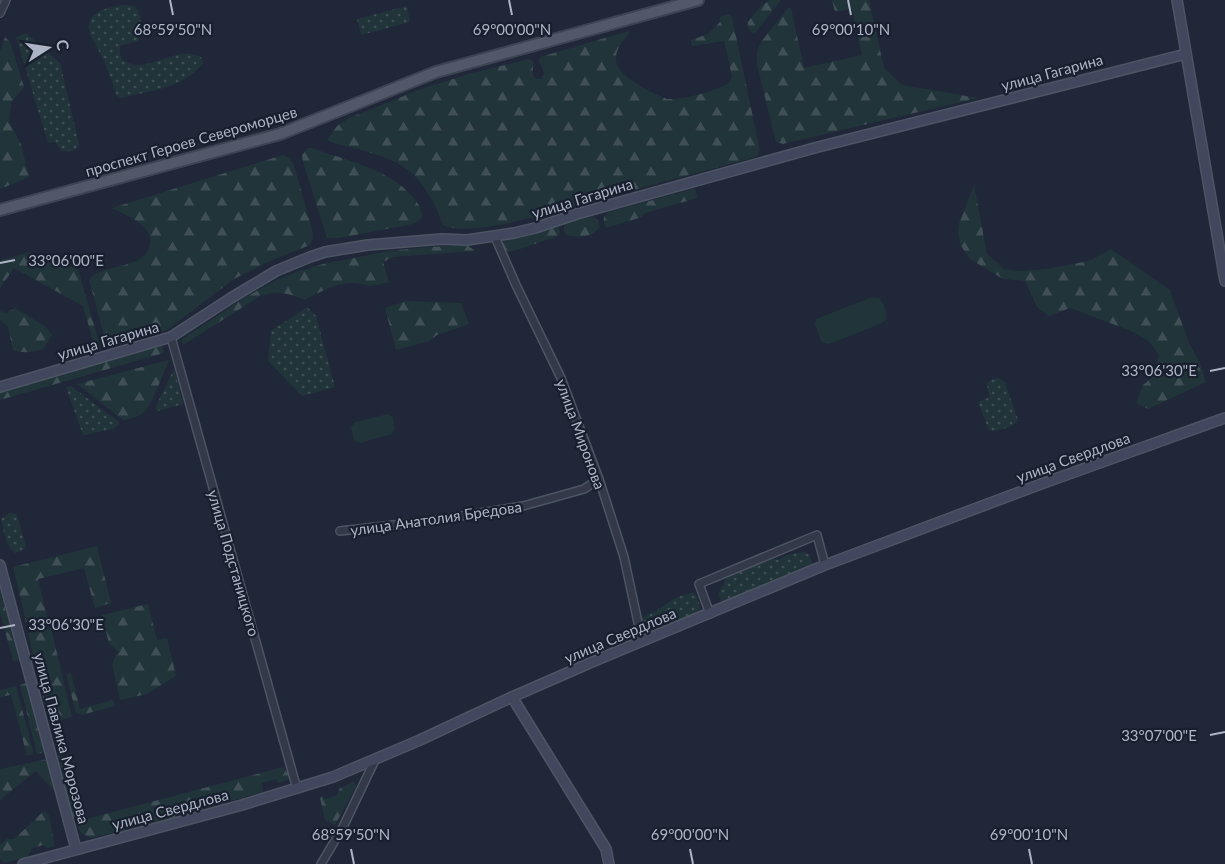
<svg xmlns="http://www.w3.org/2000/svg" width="1225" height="864" viewBox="0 0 1225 864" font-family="Lato,sans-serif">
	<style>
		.grass { fill: url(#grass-dots) }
		.forest { fill: url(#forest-firs) }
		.pitch { fill: #21343a }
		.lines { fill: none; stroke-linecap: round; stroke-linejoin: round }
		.street-casing { stroke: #4d5464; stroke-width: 10 }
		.secondary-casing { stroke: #4d5464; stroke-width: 12 }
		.primary-casing { stroke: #3c4353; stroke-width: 14 }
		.street { stroke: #333949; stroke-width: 7 }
		.secondary { stroke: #41485d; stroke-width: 9 }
		.primary { stroke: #50586a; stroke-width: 10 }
		.ticks { fill: none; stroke: #adb4c6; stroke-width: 2 }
		.labels { text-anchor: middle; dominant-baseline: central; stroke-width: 4.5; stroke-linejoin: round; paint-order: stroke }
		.street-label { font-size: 15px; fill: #adb4c6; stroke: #181f2e }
		.ticks-label { font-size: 15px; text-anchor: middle; fill: #adb4c6; stroke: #181f2e; stroke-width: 4.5; stroke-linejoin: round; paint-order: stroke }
	</style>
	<defs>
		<pattern id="grass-dots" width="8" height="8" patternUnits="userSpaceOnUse" patternTransform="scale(1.5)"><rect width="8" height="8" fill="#21343a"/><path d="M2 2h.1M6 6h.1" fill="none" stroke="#3f4f55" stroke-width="1.8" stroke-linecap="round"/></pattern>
		<pattern id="forest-firs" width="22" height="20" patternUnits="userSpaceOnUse" patternTransform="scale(1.5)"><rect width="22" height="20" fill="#21343a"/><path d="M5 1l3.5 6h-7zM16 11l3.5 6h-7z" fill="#3f4f55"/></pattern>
	</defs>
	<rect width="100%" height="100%" fill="#1f2739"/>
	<g class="grass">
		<path d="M123 5C127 5 131 5 134 6 143 12 142 33 138 41L120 46V54L123 61C129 63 135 66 141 65 160 63 184 46 202 58L203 63C185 88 149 91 121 98L116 95C112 81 107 67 101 55 98 48 93 41 90 34 83 12 108 7 123 5Z"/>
		<path d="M407 6 410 22 361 35 357 19Z"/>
		<path d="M26 33 60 63 79 144C75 152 71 152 62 151L55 142 48 143 16 37Z"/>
		<path d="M307 307 316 316 335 387 302 396 268 361 271 331Z"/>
		<path d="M174 369 183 404 158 411 156 410V406Z"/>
		<path d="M998 378 1001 379 1005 383 1018 420C1014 427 999 431 990 431L988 428 978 402 990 397C987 387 983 380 998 378Z"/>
		<path d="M71 386 119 422V424L113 429 83 435 66 387Z"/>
		<path d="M13 513 17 515 26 546 23 550 15 553C5 546 4 531 1 519L8 514Z"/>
		<path d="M804 552 810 555 812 564 799 572 725 604 722 603 718 594 727 577 774 559 779 560 786 555Z"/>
		<path d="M693 592 697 597 700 608 697 615 653 634H644L641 624V618L656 611 675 598Z"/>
	</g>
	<g class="forest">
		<path d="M770 0H781L756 32 753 33C749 31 747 27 748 22L761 6Z"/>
		<path d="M832 0H869L884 68 902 85 978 98 783 144 776 142 758 69C756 59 756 52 761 42L789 7 791 8 804 68 862 55 852 9 835 12Z"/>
		<path d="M728 14 732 17 759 146V152L756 157 510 223C494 226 457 233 443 225 435 201 420 175 397 163 386 157 374 154 362 150 351 147 337 145 327 140L337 126 349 118 421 89 472 73 529 59 533 61C534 68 530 75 537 79H541C547 72 541 67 539 61L540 57 629 31V34C609 55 612 69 637 84 646 90 657 95 667 99 683 100 716 91 729 83L732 77 724 41 692 46 691 40 708 34 720 22V17Z"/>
		<path d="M5 37 10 42 24 87 11 103 9 122 21 144 29 177 0 189V51Z"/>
		<path d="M308 148H312C349 162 386 167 413 197 418 204 423 209 422 218L415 223 408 225 339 238H327L303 162 302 155Z"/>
		<path d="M283 155 290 158 294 165 312 229 313 238 310 245 270 261 234 279 167 330 107 348 89 279C103 263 146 270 150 244 153 224 126 216 112 208Z"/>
		<path d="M974 185 987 254 1004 269 1019 271 1046 269 1089 261 1111 249 1170 290 1189 343 1199 361 1206 382 1148 409 1136 403 1143 385 1153 377 1159 355 1149 341 1131 331 1070 308 1049 316 1037 307 1025 281 1003 279 970 259 961 246 958 234 959 224Z"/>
		<path d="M693 189H695L697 197 694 199 645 213 642 217 606 228C603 220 602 217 609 212Z"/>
		<path d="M593 216C598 219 599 222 600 227 592 238 578 238 566 235L564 231V224Z"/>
		<path d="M556 227 559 228 560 232 558 236 514 251 509 252 503 248V241Z"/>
		<path d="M467 245 475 251 393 257 383 262 389 282C381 284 372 287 365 285 359 284 356 282 350 283 334 284 319 293 304 300 290 293 278 291 262 295L183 345 181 340 244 298 279 279 302 270 323 264 388 251 429 247Z"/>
		<path d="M30 252 78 269 101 349 96 351 83 306 14 268 0 288V260Z"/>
		<path d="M406 301 461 303 469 324 437 335 429 341 396 350 385 308Z"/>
		<path d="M15 308 46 327 52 335 43 349C33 352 24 354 13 350L8 327 0 320V311L6 313Z"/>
		<path d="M162 346 164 353 0 400V391Z"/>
		<path d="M169 360C164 371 153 403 146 410 140 417 131 419 123 420L77 384Z"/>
		<path d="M97 546 111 603 95 608 84 568 38 579 47 617 26 622 13 567Z"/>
		<path d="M0 589 19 660 13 661 0 612Z"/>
		<path d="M148 604 157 640 167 638 176 676 147 694 120 700 112 664 118 651 109 644 102 615Z"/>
		<path d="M51 628 72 717 49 723 28 633Z"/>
		<path d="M71 673 80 709 113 700 115 706 81 715 76 713 66 674Z"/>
		<path d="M26 683 46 752 37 754 20 685Z"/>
		<path d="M16 686 34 754 27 756 11 695 0 697V690Z"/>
		<path d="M55 730 77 816 73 817 57 757 58 749 53 731Z"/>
		<path d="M48 759 56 789 53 790 36 771 0 800V769Z"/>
		<path d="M283 767 291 777V779L278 783 276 779 262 783 263 792 157 822 91 838 81 833 75 822Z"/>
		<path d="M354 781 356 786 335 825 325 820 320 798 322 796 326 799 337 795 339 789Z"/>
		<path d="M44 811 49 815 55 846 47 848 43 845 33 848 27 857 4 863 0 859V845L7 839H14Z"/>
	</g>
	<g class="pitch">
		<path d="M872 297 879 298C885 305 886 310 887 319L880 324 832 343 827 344 821 341 815 324 816 319Z"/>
		<path d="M388 414 393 417 395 429 392 434 360 443 354 440 351 427 355 422Z"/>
	</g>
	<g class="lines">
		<defs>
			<g id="street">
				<path d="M0 13 6 0"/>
				<path d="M495 237 516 285 561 378 599 479 624 557 642 641"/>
				<path d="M171 337 297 789"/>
				<path d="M340 531 430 521 523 506 584 489 599 479"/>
				<path d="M710 614 699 584 817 535 825 565"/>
				<path d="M321 864 343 827 375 760"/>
			</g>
			<g id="secondary">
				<path d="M1177 0 1225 281"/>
				<path d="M0 387 171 337 231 298 276 271 310 257 325 252 368 245 442 239 467 240 514 233 535 228 577 214 818 147 1186 54"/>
				<path d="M0 565 76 849"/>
				<path d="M512 697 606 849 609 864"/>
				<path d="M23 864 242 805 333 777 420 740 512 697 599 659 825 565 1041 484 1225 418"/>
			</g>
			<path id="primary" d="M0 210 280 134 436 72 698 0"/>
		</defs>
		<use href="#street" class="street-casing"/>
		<use href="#secondary" class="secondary-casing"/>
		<use href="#primary" class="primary-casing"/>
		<use href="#street" class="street"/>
		<use href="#secondary" class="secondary"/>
		<use href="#primary" class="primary"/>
	</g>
	<path class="ticks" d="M170 0 173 15M509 0 512 15M848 0 851 15M0 263 15 260M1210 371 1225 368M0 628 15 625M1210 735 1225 732M351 849 354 864M690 849 693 864M1029 849 1032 864"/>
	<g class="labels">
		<g class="street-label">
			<text transform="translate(1052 72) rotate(-15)">улица Гагарина</text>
			<text transform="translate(191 141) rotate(-16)">проспект Героев Североморцев</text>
			<text transform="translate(582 198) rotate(-17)">улица Гагарина</text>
			<text transform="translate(108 340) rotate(-16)">улица Гагарина</text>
			<text transform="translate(581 434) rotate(70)">улица Миронова</text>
			<text transform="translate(1073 457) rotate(-20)">улица Свердлова</text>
			<text transform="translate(436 518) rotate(-8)">улица Анатолия Бредова</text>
			<text transform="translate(234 563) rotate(74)">улица Подстаницкого</text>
			<text transform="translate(620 635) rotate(-23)">улица Свердлова</text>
			<text transform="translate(62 738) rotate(75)">улица Павлика Морозова</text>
			<text transform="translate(170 809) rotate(-15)">улица Свердлова</text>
		</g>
	</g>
	<g class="ticks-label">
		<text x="173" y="35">68°59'50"N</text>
		<text x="512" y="35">69°00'00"N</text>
		<text x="851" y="35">69°00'10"N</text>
		<text x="66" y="266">33°06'00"E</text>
		<text x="1159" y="376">33°06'30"E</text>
		<text x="66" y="630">33°06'30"E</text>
		<text x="1159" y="741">33°07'00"E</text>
		<text x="351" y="840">68°59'50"N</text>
		<text x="690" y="840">69°00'00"N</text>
		<text x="1029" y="840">69°00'10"N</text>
	</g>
	<g transform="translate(48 48) rotate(78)" stroke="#181f2e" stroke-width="4.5" paint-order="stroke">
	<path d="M0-4.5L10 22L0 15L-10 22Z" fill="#adb4c6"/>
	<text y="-9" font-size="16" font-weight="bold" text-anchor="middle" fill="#adb4c6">С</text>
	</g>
</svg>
